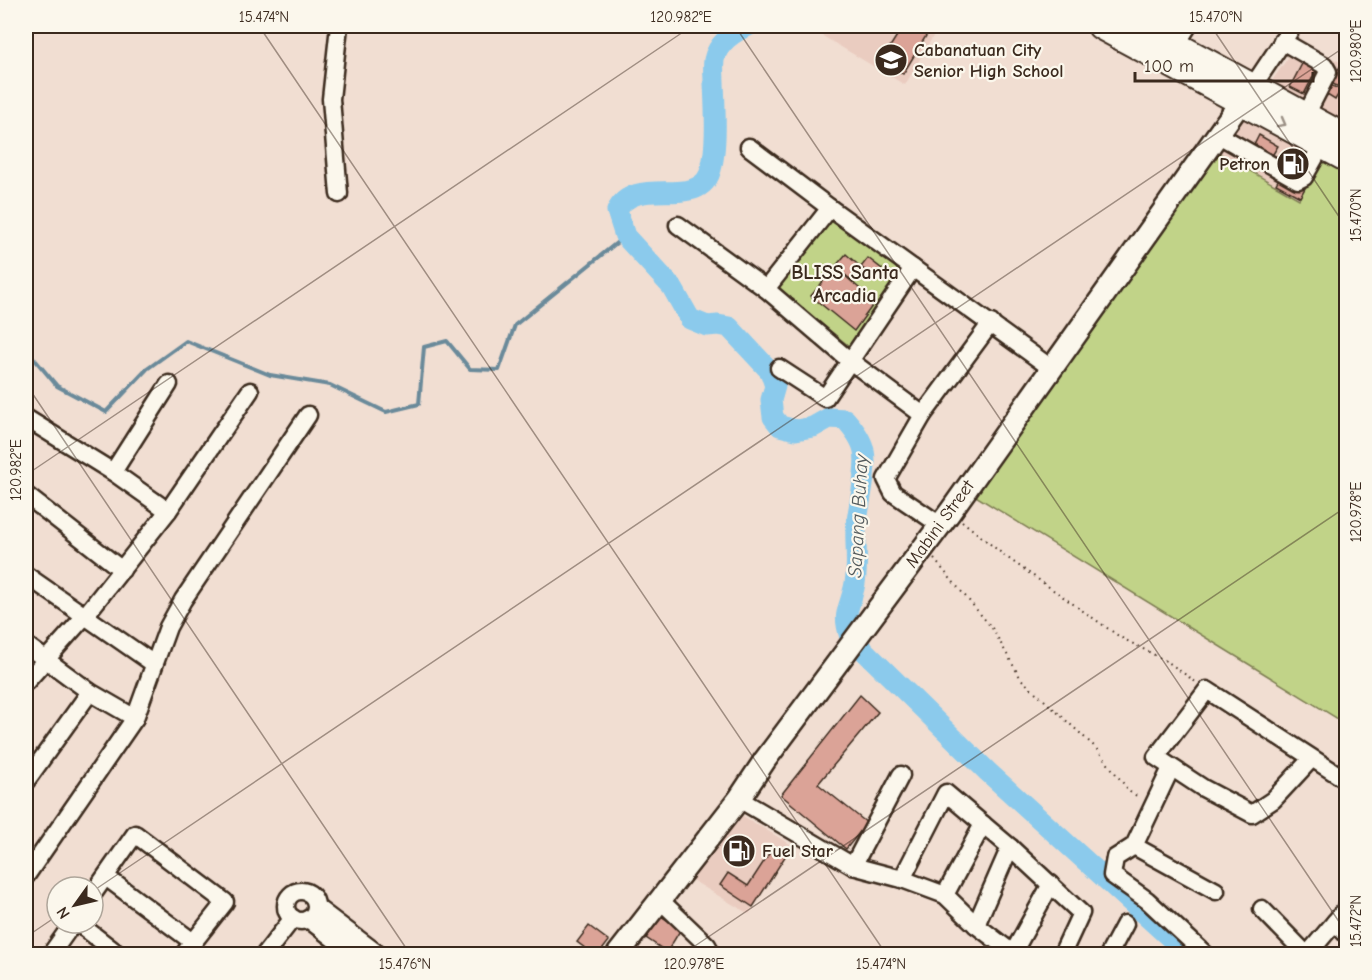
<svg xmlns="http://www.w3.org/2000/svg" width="1372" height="980" viewBox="0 0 1372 980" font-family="'Comic Neue',sans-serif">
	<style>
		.built { fill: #eaccc0 }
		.green { fill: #c1d388; stroke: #7e7e53; stroke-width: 1.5 }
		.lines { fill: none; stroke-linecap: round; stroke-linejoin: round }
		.stream { stroke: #6b8a9a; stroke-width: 4 }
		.river { stroke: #8bcaec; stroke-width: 21 }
		.building { fill: #dba397; stroke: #3b2a1e; stroke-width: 1.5 }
		.minor-casing { stroke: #3b2a1e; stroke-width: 21 }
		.major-casing { stroke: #3b2a1e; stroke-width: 26 }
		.highway-casing { stroke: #3b2a1e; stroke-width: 30 }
		.path { stroke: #3b2a1e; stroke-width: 2; stroke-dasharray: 1.5 4.5; stroke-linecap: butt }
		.minor { stroke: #fbf7ec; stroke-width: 16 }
		.major { stroke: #fbf7ec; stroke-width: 21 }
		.highway { stroke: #fbf7ec; stroke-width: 26 }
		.oneway { stroke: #9b9085 }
		.ticks { fill: none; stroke: #3b2a1e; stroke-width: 1.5; stroke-opacity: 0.45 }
		.labels { text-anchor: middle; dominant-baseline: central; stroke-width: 4.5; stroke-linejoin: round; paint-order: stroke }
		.poi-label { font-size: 18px; font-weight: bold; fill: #3b2a1e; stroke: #fbf7ec; text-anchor: start }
		.street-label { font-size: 18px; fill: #3b2a1e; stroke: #fbf7ec }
		.neighbourhood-label { font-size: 20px; font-weight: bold; fill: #3b2a1e; stroke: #fbf7ec }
		.water-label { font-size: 20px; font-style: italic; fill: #535a5c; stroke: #fbf7ec }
		.neatline { fill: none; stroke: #3b2a1e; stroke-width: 2 }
		.ticks-label { font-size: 15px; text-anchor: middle; fill: #3b2a1e }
	</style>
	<rect width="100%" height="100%" fill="#f1ded2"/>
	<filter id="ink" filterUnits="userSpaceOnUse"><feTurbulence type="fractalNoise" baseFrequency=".0167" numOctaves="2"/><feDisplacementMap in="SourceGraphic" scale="12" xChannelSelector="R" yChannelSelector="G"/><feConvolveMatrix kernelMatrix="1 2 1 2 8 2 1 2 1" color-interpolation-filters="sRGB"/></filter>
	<g filter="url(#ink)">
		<g class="built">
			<path d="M826 26H939L905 85 821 35Z"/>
			<path d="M1299 42 1346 65V126L1269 85Z"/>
			<path d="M1243 111 1323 154 1300 200 1219 153Z"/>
			<path d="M738 813 793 846 749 914 692 880Z"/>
		</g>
		<g class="green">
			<path d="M1219 153 1299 199 1323 154 1346 167V724L974 495Z"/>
			<path d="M831 216 902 271 849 346 776 287Z"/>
		</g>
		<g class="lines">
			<path class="stream" d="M26 349 57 386 106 412 147 369 186 341 270 375 330 385 386 412 419 404 424 347 447 341 470 369 499 370 515 325 625 236"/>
			<path class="river" d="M748 26C734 31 717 44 714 60 713 67 714 76 714 83 715 107 718 153 709 175 694 209 634 174 617 211L625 236 672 287 690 319 707 326 718 325 729 327 770 371 775 386 771 400 773 417 780 426 796 430 813 427 829 418 845 419C853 428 862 439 864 451 868 470 858 507 856 529 855 548 859 569 854 588 849 611 842 612 850 637L988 772 1188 954"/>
		</g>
		<g class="building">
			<path d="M903 26H932L903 74 881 61Z"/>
			<path d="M1304 60 1318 67 1304 94 1290 87Z"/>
			<path d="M1342 63 1346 65V79L1341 88 1331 83Z"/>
			<path d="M1332 86 1341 90 1335 100 1327 95Z"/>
			<path d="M1259 135 1278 146 1270 159 1252 149Z"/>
			<path d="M1288 151 1306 162 1298 177 1279 166Z"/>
			<path d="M1281 175 1305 188 1300 197 1276 184Z"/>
			<path d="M846 254 864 270 854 282 835 267Z"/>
			<path d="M868 258 882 269 875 278 861 267Z"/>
			<path d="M835 267 875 302 854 331 811 296Z"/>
			<path d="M860 695 878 712 818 784 867 823 846 849 781 795Z"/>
			<path d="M774 846 786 855 753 907 720 885 728 873 748 886Z"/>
			<path d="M661 916 681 929 667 952 646 938Z"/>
			<path d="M589 926 609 941 599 954H593L577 942Z"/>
		</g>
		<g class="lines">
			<defs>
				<g id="minor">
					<path d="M339 26 331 99 339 194"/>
					<path d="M1282 41 1324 65 1328 72 1306 115"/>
					<path d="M1176 45 1188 26"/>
					<path d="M1253 86 1293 26"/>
					<path d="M1217 134 1298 180 1304 177 1322 145"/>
					<path d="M749 147 830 208 1051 368"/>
					<path d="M678 225 766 289 849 360 923 415"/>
					<path d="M766 289 830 208"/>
					<path d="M779 368 825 398 913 268"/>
					<path d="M26 418 113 472 168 511"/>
					<path d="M113 472 169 384"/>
					<path d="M26 495 122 570"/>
					<path d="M940 525 893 493 886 479 923 415 991 323"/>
					<path d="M26 575 154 664"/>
					<path d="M26 645 90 692 135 718"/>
					<path d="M26 682 84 617 168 511 250 391"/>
					<path d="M1312 758 1273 800 1252 814 1203 788 1156 757 1207 690 1346 780"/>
					<path d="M1171 768 1134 846 1216 891"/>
					<path d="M26 781 90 692"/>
					<path d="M739 799 853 866 902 879 945 895 976 925 1014 954"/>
					<path d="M1134 846 1115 858 1112 875 1147 900 1205 954"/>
					<path d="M853 866 901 775"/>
					<path d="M26 876 135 718 168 627 183 600 308 415"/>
					<path d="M106 877 193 942"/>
					<path d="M902 879 946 793 1010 847 1081 913 1062 954"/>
					<circle cx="301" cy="906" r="15"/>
					<path d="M93 894 135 834 225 902 184 954"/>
					<path d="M945 895 983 824"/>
					<path d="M660 900 707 945 712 954"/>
					<path d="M316 907 378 954"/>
					<path d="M1262 909 1306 954"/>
					<path d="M308 919 353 954"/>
					<path d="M1335 922 1346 934"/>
					<path d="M78 923 118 954"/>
					<path d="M976 925 1010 847"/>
					<path d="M1013 953 1051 884"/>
					<path d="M51 954 73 923"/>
					<path d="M265 954 293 918"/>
					<path d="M1109 954 1125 924"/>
					<path d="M1308 954 1346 909"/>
				</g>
				<path id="major" d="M618 954 739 799 765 760 950 512 1250 89"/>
				<g id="highway">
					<path d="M1101 26 1346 158"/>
					<path d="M1140 26 1346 138"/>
				</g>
			</defs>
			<use href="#minor" class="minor-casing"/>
			<use href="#major" class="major-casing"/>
			<use href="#highway" class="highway-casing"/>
			<g class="path">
				<path d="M962 521 1005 556 1120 637 1168 662 1197 683"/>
				<path d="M934 559 992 628 1021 679 1095 747 1130 792 1140 798"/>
			</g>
			<use href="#minor" class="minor"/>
			<use href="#major" class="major"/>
			<use href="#highway" class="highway"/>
		</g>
		<defs><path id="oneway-chevron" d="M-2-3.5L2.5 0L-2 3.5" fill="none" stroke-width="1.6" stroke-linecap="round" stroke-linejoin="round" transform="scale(1.5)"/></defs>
		<use class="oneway" href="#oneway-chevron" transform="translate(1282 123) rotate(29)"/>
	</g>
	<path class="ticks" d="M259 26 886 954M735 26 1346 932M1211 26 1346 227M26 384 410 954M26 475 692 26M93 891 1346 46M26 937 57 916M683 954 1346 507"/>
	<defs>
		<symbol id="school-disc" viewBox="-11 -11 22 22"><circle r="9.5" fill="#3b2a1e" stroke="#fbf7ec"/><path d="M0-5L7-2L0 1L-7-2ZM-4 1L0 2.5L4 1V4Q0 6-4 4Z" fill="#fff"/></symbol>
		<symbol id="fuel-disc" viewBox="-11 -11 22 22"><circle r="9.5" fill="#3b2a1e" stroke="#fbf7ec"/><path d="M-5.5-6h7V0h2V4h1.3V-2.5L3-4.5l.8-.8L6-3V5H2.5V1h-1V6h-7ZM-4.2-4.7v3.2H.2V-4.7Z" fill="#fff"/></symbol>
	</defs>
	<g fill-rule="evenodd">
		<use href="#school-disc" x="872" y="41" width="38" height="38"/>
		<use href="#fuel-disc" x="1274" y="145" width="38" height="38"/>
		<use href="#fuel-disc" x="720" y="832" width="38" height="38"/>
	</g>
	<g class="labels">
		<g class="poi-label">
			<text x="914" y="50">Cabanatuan City<tspan x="914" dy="21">Senior High School</tspan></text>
			<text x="1270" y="164" text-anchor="end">Petron</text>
			<text x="762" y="851">Fuel Star</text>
		</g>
		<g class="street-label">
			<text transform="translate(940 524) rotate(-54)">Mabini Street</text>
		</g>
		<g class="neighbourhood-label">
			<text x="845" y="272">BLISS Santa<tspan x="845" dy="23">Arcadia</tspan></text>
		</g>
		<g class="water-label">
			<text transform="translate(858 516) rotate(-87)">Sapang Buhay</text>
		</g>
	</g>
	<rect width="1372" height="980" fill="none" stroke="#fbf7ec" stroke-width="66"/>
	<g transform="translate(75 905) rotate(236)"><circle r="28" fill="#fbf7ec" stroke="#aea59a" stroke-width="1.5"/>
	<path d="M0-4.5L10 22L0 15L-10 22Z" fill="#3b2a1e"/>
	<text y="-9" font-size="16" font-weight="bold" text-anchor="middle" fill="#3b2a1e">N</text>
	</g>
	<path d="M1135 72v9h178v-9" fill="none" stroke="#3b2a1e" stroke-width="3"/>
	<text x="1144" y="72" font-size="18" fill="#3b2a1e" stroke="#fbf7ec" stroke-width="4.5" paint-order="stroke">100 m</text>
	<rect x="33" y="33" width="1306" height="914" class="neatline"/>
	<g class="ticks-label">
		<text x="264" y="22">15.474°N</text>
		<text x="681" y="22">120.982°E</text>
		<text x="1216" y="22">15.470°N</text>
		<text transform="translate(1356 51) rotate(-90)" y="5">120.980°E</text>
		<text transform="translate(1356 215) rotate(-90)" y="5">15.470°N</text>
		<text transform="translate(16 470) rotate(-90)" y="5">120.982°E</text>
		<text transform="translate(1356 512) rotate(-90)" y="5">120.978°E</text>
		<text transform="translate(1356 921) rotate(-90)" y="5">15.472°N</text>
		<text x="405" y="969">15.476°N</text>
		<text x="694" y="969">120.978°E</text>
		<text x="881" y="969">15.474°N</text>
	</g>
</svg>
